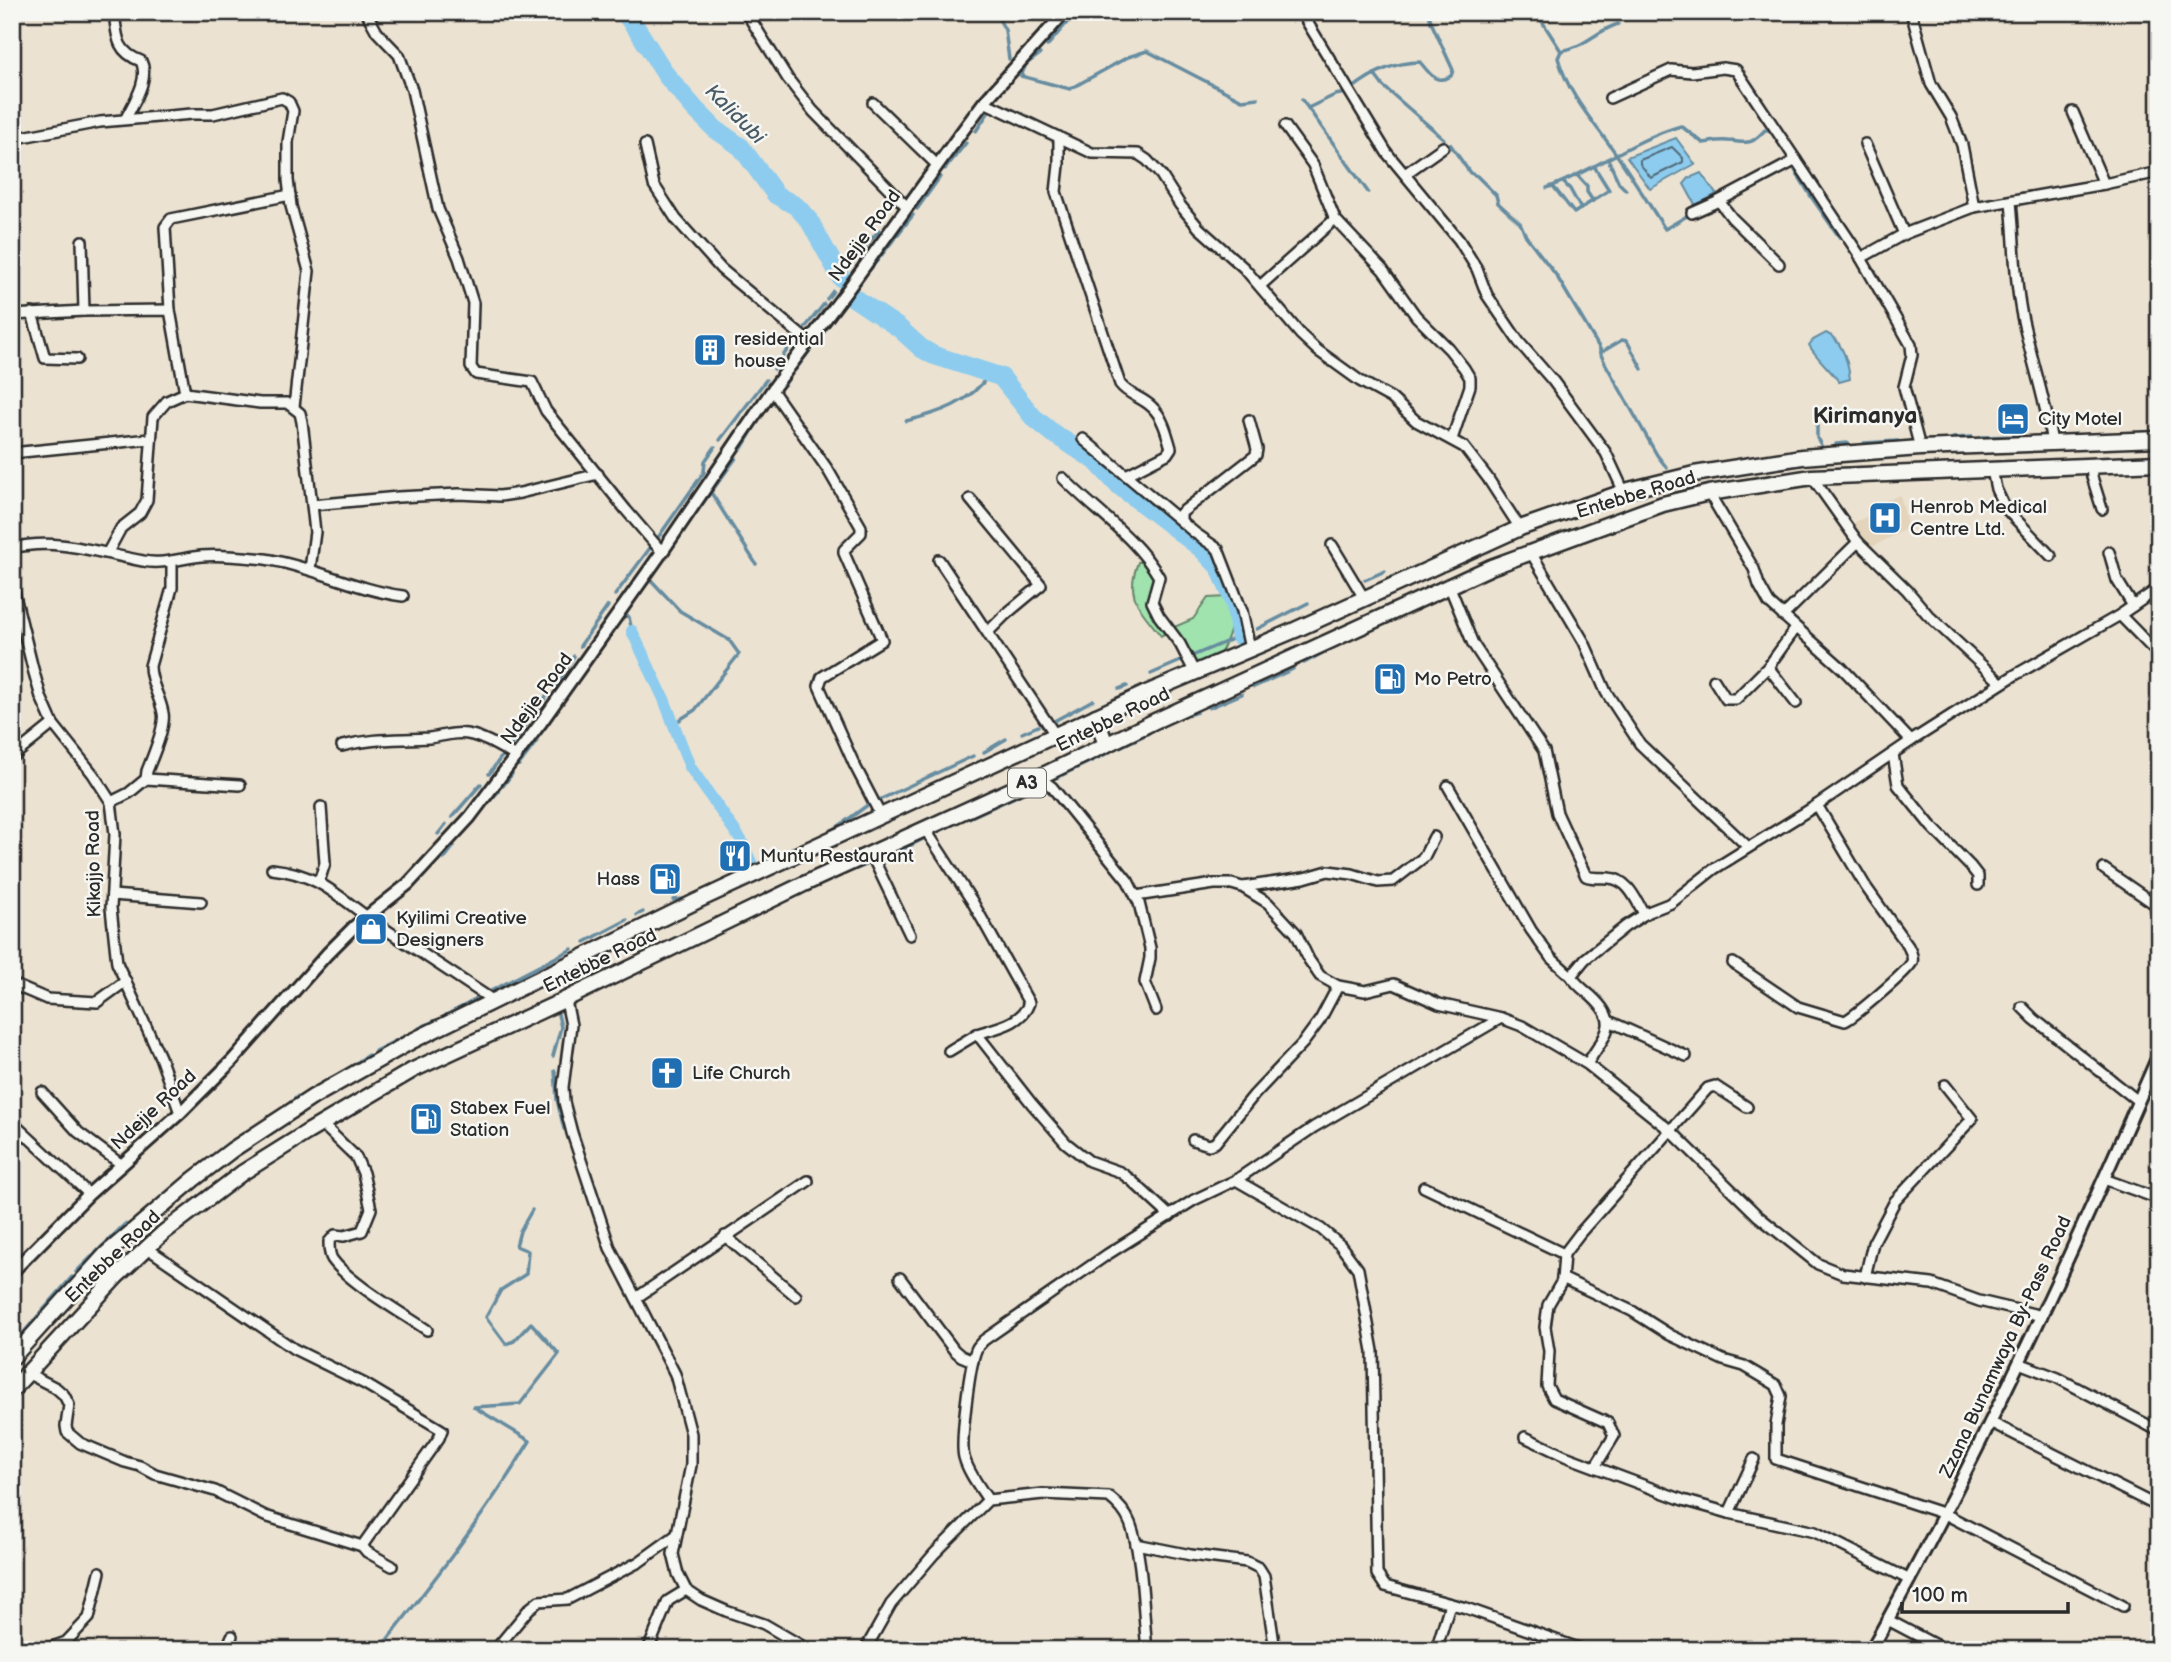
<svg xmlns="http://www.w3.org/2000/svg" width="2171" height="1662" viewBox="0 0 2171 1662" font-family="'Balsamiq Sans',sans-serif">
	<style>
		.built { fill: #e3d4bb }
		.green { fill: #a0e3ae; stroke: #66876c; stroke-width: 2 }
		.water { fill: #8dccee; stroke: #668ca0; stroke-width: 2 }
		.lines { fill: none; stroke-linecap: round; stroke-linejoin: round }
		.shore { stroke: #526b79; stroke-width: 2 }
		.stream { stroke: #668ca0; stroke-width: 3.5 }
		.canal { stroke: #8dccee; stroke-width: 12 }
		.river { stroke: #8dccee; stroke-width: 19 }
		.minor-casing { stroke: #2b2b2b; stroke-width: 14 }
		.tertiary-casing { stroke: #2b2b2b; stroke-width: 16 }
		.primary-casing { stroke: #2b2b2b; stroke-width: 19 }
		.minor { stroke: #f6f6f2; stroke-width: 9 }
		.tertiary { stroke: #f6f6f2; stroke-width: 10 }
		.primary { stroke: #f6f6f2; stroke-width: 14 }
		.labels { text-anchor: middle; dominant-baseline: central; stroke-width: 5; stroke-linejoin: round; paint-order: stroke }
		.shield { fill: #f6f6f2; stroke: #686867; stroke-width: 2 }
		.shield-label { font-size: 18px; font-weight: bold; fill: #2b2b2b }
		.street-label { font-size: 19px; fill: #2b2b2b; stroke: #f6f6f2 }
		.poi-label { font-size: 19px; fill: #2b2b2b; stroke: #f6f6f2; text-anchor: start }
		.water-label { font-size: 21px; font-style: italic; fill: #485b66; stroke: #f6f6f2 }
		.quarter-label { font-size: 23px; font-weight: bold; fill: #2b2b2b; stroke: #f6f6f2 }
	</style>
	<rect width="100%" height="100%" fill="#ebe2d2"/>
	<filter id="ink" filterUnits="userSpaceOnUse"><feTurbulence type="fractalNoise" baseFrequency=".0143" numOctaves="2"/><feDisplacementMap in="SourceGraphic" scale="14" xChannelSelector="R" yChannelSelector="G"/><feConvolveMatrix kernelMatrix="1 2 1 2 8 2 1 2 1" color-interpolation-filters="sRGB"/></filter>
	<g filter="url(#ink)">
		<path class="built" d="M1900 495 1908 528 1870 548 1853 523 1874 513 1872 506Z"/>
		<g class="green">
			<path d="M1145 561 1156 579 1150 600 1164 634 1161 636C1141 609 1124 598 1138 562Z"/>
			<path d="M1227 597C1240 619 1228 636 1219 657L1189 669 1172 628 1193 619 1208 598Z"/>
		</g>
		<g class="water">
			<path d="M1676 138 1695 164 1650 189 1627 157Z"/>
			<path d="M1701 173 1716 194 1696 206 1684 184 1689 178Z"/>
			<path d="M1826 333C1842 340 1848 362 1850 379L1839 382C1830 369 1816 358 1809 345L1813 340Z"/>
		</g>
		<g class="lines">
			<path class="shore" d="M1672 147 1683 158V162L1651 178 1640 164V160Z"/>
			<g class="stream">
				<path d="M995 12 1005 30 1009 59"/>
				<path d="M1536 12 1561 51C1585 47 1596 31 1618 24"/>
				<path d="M1047 46 1076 12"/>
				<path d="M1561 51 1558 58C1569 96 1592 120 1614 151 1632 176 1648 203 1665 229L1692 213"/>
				<path d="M1040 54 1026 64 1021 76 1070 89 1128 57 1147 51 1242 100 1258 98"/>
				<path d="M1374 74 1383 86 1444 139"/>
				<path d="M1353 88C1373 73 1394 62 1420 62 1430 74 1436 85 1451 76L1453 70 1431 22 1429 14 1432 12"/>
				<path d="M1302 100 1308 108 1335 95 1346 93"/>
				<path d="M1308 108 1368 192"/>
				<path d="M976 131 988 113"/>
				<path d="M1450 144 1470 173 1477 176 1496 195 1498 203 1520 223 1526 236 1556 275 1600 349V353L1605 363 1657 455 1667 468"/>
				<path d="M1781 145 1789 159"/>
				<path d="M1608 159 1619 183 1626 190"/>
				<path d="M1792 165 1812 198 1840 238"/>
				<path d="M945 169 966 143"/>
				<path d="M1577 175 1587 186V192L1593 201"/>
				<path d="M1563 182 1570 189 1581 209"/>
				<path d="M1553 186 1574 213 1609 190 1594 166"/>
				<path d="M1547 188C1594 171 1632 140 1681 126L1703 143C1711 142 1720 140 1728 141 1748 142 1749 147 1765 130H1772"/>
				<path d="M917 209 940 177"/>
				<path d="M847 269 879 230"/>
				<path d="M869 271 913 215"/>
				<path d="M827 299 833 291"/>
				<path d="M845 302 851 296"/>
				<path d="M804 329 824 304"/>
				<path d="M1600 353 1622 340 1627 341 1642 369"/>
				<path d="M774 369 796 337"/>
				<path d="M796 369 834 318"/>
				<path d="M785 384 790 376"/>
				<path d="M906 421C939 413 971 403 990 373"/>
				<path d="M1817 425V438L1821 445"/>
				<path d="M2147 432H2159"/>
				<path d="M2056 435H2074"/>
				<path d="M1981 437 2020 436"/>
				<path d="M1953 438 1972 437"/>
				<path d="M720 440 766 380"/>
				<path d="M1864 443 1898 441"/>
				<path d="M1836 444 1848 443"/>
				<path d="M742 448 764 411"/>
				<path d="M712 494 756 564"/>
				<path d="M692 518 736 458"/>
				<path d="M657 539 704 472 705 461 715 447"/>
				<path d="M669 551 686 526"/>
				<path d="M663 560 650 579 680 611 729 640 739 654 695 710 673 724"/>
				<path d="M1365 580 1385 571"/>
				<path d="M1474 582 1512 566"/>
				<path d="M615 595 650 548"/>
				<path d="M622 615 629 617 632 631"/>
				<path d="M1257 629 1308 603"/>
				<path d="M1361 634 1370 631"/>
				<path d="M580 646 608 606"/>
				<path d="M1192 656 1240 636"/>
				<path d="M1304 663 1337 645"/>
				<path d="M1151 674 1183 660"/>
				<path d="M1254 687 1293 669"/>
				<path d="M554 688 574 656"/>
				<path d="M571 689 593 658"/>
				<path d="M1119 689 1127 686"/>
				<path d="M1209 708 1242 694"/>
				<path d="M1190 714 1197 712"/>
				<path d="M1054 721 1093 700"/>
				<path d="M1156 729 1163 726"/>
				<path d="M541 733 564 699"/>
				<path d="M1022 733 1038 726"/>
				<path d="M511 745 547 695"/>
				<path d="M1120 747 1149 733"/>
				<path d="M984 752 1006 739"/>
				<path d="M519 765 537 741"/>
				<path d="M489 774 502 756"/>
				<path d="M1056 778 1108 753"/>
				<path d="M503 786 512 774"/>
				<path d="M879 800 973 756"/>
				<path d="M483 808 498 792"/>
				<path d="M452 817 481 784"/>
				<path d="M969 818 1041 785"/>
				<path d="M835 829 869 804"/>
				<path d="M937 832 958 822"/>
				<path d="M438 834 446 824"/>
				<path d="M459 838 467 827"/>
				<path d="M444 859 454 846"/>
				<path d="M884 859 925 838"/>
				<path d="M822 883 871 863"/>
				<path d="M673 900 685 899"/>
				<path d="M765 911 803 893"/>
				<path d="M637 915 643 912"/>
				<path d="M585 942 627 920"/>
				<path d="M489 992 572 949"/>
				<path d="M446 1015 475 1000"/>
				<path d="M419 1028 436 1020"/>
				<path d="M375 1051 409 1034"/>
				<path d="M553 1056 561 1027 557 1010"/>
				<path d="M555 1071 557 1099 564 1129"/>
				<path d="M339 1075 368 1055"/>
				<path d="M284 1108 298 1096"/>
				<path d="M263 1122 272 1115"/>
				<path d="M76 1272 125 1224"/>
				<path d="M12 1346 72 1277"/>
				<path d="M379 1650C433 1582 485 1515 530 1441L474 1407 520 1404 559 1354 531 1323 514 1341 506 1344 486 1317 501 1290 526 1274 528 1251 516 1246 520 1231 532 1210"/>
			</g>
			<path class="canal" d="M632 631 664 699 690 767 741 840 754 869"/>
			<g class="river">
				<path d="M624 12 639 32 666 75 695 109 715 129 741 147 776 195 796 206 809 220 841 278"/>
				<path d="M851 296 899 328 921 348 933 355 1001 377 1033 417 1054 434 1096 461 1118 485 1202 549 1220 568 1235 604 1240 636"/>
			</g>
			<defs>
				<g id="minor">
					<path d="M114 12C117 36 116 52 141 61 150 79 134 102 126 118"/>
					<path d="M366 12 377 32 399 55 412 90 438 209 459 258 473 303 471 367 476 374 532 382 546 411 626 510 662 552"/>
					<path d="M746 12 788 79 813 111 907 207"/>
					<path d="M1301 12 1387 153 1459 240 1477 269 1487 295 1519 342 1553 381 1606 453 1624 492"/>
					<path d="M1911 12 1931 84 1951 117 1962 145 1974 207"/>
					<path d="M1610 98 1671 70 1692 72 1723 68 1736 70 1858 253 1911 345 1912 355 1904 387 1920 448"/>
					<path d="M984 102 1092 153 1138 154 1147 160 1161 175 1180 205 1199 228 1244 268 1301 335 1317 350 1360 381 1391 398 1416 421 1464 447 1487 477 1520 528"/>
					<path d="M873 103 937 165"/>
					<path d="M2073 112 2104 184"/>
					<path d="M1285 126 1313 165 1335 219 1383 270 1416 316 1449 349 1464 368 1470 378V386L1452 439"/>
					<path d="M1059 137V165L1056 192 1120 384C1128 395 1142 397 1152 407 1163 417 1167 434 1171 448L1167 454 1126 475"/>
					<path d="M12 139 100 122 192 114H213L282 98 289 102 293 111 288 142V180L291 206 309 271 294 407"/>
					<path d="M1865 144 1904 234"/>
					<path d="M645 145 654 185 676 219 721 269 809 342"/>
					<path d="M1405 174 1443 147"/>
					<path d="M1719 201 1732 218 1779 264"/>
					<path d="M2011 202C2015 240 2014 279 2022 316 2031 359 2046 400 2052 444"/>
					<path d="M1692 213 1719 201 1796 160"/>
					<path d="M82 241 84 311"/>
					<path d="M1861 258 1904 234 1974 207 2104 184 2159 172"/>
					<path d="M1260 286 1335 219"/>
					<path d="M170 310 165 227 171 219 290 195"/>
					<path d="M32 313 45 358 77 359"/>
					<path d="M12 315 84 311 170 310 185 393"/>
					<path d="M772 390 828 470 861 527V533L844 550V553L882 640 822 677 819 686 854 764 881 816"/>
					<path d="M1083 439 1195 533 1218 549 1242 611 1250 649"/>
					<path d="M12 453 150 439"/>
					<path d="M2091 466 2092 477 2102 509"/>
					<path d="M1992 470 1996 489 2005 508 2051 556"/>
					<path d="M1812 477 1858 542 1907 590 1928 615 2001 683"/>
					<path d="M1063 478C1095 511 1136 537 1159 577L1152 602 1159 616 1180 644 1195 673"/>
					<path d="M1709 493 1754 569 1759 585 1769 603 1842 668 1911 741"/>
					<path d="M970 499 1041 585 1005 615 988 632"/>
					<path d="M1181 521V513L1256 455 1257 449 1249 420"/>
					<path d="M1332 545 1364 598"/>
					<path d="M12 548C58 537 98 553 143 561 162 565 182 558 201 556 222 554 244 557 265 559 312 566 356 590 403 596"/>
					<path d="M1530 551 1584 642 1606 692 1640 744 1748 847"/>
					<path d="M108 552 121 528 140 513 147 500 153 417 167 401 185 393 260 403H287L300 413 302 422 312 505 398 497 459 494 500 496 520 493 598 474"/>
					<path d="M2109 552 2117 580 2133 606"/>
					<path d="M939 560 1056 736"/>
					<path d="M310 569 315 532 312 505"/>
					<path d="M12 584 33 669 41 697 53 724 93 774 111 802 115 834 111 908 117 963 160 1057 180 1113"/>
					<path d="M1449 585 1473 644 1544 751 1557 813 1586 876C1593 879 1601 877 1609 878 1628 879 1636 900 1644 914"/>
					<path d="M2120 615 2159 655"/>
					<path d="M1783 616 1858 542"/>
					<path d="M1768 667 1796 703"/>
					<path d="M1714 680 1726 699H1736L1768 667 1796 628"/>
					<path d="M342 746C372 738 398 740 429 738 444 736 457 731 472 735 488 739 503 749 517 757"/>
					<path d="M1893 754 1898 785 1931 826 1971 867 1978 876V885"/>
					<path d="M12 757 53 724"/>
					<path d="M1039 777 1052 787 1128 881 1139 903 1150 948V958L1145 982 1156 1010"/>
					<path d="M146 779 240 785"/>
					<path d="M1448 786 1531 930 1551 958 1571 976"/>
					<path d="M111 802 129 793 146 779 147 771C152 758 166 726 163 713 160 696 150 683 150 666L172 588V561"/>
					<path d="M925 829 972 901 1029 1003C1022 1024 995 1028 977 1034"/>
					<path d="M871 854 910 935"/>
					<path d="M272 869C320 874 339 898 376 923 415 949 455 975 494 1001"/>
					<path d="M2104 869 2159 907"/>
					<path d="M319 882 325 863 321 807"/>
					<path d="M1243 887 1304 878 1328 871 1352 874 1378 882 1393 881 1424 857 1434 837"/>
					<path d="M112 895 201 902"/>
					<path d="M1136 896 1214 884H1232L1242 887 1268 903 1296 933 1309 960 1320 976 1338 986 1365 991 1394 984 1439 1004 1501 1018 1522 1026 1587 1064 1671 1131 1758 1216 1818 1264 1843 1274 1932 1284 1979 1301 2042 1316"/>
					<path d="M1733 963 1798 1007 1845 1021C1855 1016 1907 972 1912 962 1914 956 1910 951 1908 946L1866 887 1817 805"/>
					<path d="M12 984 47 999 97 1002 126 981"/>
					<path d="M562 1001H566L571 1025 563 1087 564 1102 572 1133 610 1248 675 1374 691 1434V1465L673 1554 678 1574 686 1590 701 1600 726 1611 764 1624 809 1650"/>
					<path d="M2022 1007 2034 1019 2138 1101"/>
					<path d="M1609 1021 1686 1056"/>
					<path d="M949 1051 977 1034 1032 1104 1066 1143 1089 1161 1120 1172 1131 1180 1170 1216"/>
					<path d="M1587 1064C1605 1034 1622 1024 1591 996 1584 990 1576 984 1571 976L1585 959 1626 926 1648 912 1671 903 1714 869 1817 805 1911 741 2015 675 2120 615 2159 588"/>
					<path d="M42 1092 78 1132 122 1165"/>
					<path d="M12 1122 89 1194"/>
					<path d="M318 1127H325L356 1157 363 1173 371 1209 362 1231 344 1236 335 1235 329 1242C329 1248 329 1254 332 1259 348 1282 402 1313 427 1330"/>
					<path d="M1193 1140 1209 1145 1215 1143 1254 1095 1303 1043 1320 1020 1338 986"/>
					<path d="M2104 1179 2159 1199"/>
					<path d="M1236 1180 1321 1229 1340 1245 1358 1269 1373 1351 1377 1574 1385 1586 1466 1608 1584 1650"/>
					<path d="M1424 1187 1564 1254"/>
					<path d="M725 1236 796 1296"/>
					<path d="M147 1248 294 1349 365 1384 442 1430 439 1438 362 1546"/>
					<path d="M1865 1277 1873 1243 1895 1201 1972 1119 1945 1085"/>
					<path d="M900 1278 954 1350 961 1356 973 1361"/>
					<path d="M1562 1278 1632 1311 1670 1335 1723 1360 1744 1366 1776 1385 1781 1396 1776 1425V1459L1945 1514 2123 1606"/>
					<path d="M636 1298 808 1181"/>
					<path d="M2019 1363 2058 1378 2159 1431"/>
					<path d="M27 1373 56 1388 64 1395 69 1405 66 1426 67 1432 80 1443 125 1462 140 1466 155 1474 215 1491 265 1516 362 1546 367 1552 392 1566"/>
					<path d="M1990 1422 2159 1507"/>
					<path d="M1525 1437 1565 1456 1683 1500 1729 1513 1815 1532 1910 1580"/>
					<path d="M1595 1467 1614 1436 1608 1423 1554 1399 1547 1386 1549 1351 1545 1327 1548 1305 1562 1281 1564 1254 1580 1233 1708 1088 1715 1086 1747 1107"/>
					<path d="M988 1500C979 1486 968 1472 964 1457 960 1442 970 1361 977 1348 979 1345 981 1343 984 1340L1108 1254 1194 1200 1236 1180 1314 1127 1501 1018"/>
					<path d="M1729 1513 1754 1459"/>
					<path d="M1136 1544 1191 1555 1247 1562 1259 1568 1264 1576 1275 1650"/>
					<path d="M1888 1620 1945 1650"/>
					<path d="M43 1650 66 1642 89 1618 100 1572"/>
					<path d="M226 1650 232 1636"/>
					<path d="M495 1650 529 1609 539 1601 568 1599 639 1562 675 1536"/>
					<path d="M648 1650 668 1601 686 1590"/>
					<path d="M865 1650 891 1604 934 1554 988 1500 1043 1494 1109 1497C1118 1504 1126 1513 1130 1523 1143 1555 1143 1614 1147 1650"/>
					<path d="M1436 1650 1450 1604"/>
				</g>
				<g id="tertiary">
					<path d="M12 1272 89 1194 180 1113 232 1061 327 954 355 926 408 884 470 817 540 724 662 552 775 386 846 292 955 141 984 102 1065 12"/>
					<path d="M1871 1650C1979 1457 2071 1256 2159 1054"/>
				</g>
				<g id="primary">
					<path d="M1096 716 1106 745"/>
					<path d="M12 1358 107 1253 194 1179 232 1150 313 1097 412 1041 697 901 807 850 1144 694 1295 630 1520 528 1629 490 1694 474 1802 457 1920 448 2159 439"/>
					<path d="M12 1390 116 1277 163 1233 242 1173 306 1133 413 1070 562 1001 804 884 1039 777 1155 721 1491 567 1663 504 1709 493 1812 477 2159 463"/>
				</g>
			</defs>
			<use href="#minor" class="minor-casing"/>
			<use href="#tertiary" class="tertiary-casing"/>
			<use href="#primary" class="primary-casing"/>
			<use href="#minor" class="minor"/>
			<use href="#tertiary" class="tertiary"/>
			<use href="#primary" class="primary"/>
		</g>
	</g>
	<defs>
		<symbol id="building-square" viewBox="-11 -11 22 22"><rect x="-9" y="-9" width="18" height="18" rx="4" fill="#1f6fb2" stroke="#f6f6f2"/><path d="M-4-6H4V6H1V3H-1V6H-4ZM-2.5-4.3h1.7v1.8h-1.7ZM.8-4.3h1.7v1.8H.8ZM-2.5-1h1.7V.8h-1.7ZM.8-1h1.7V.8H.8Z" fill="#fff"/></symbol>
		<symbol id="hotel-square" viewBox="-11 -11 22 22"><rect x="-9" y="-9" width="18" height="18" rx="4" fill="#1f6fb2" stroke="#f6f6f2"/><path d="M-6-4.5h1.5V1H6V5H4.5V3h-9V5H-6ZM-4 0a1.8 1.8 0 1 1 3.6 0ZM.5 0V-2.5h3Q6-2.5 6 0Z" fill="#fff"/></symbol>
		<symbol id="hospital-square" viewBox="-11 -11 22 22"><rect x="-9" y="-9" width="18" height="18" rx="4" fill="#1f6fb2" stroke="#f6f6f2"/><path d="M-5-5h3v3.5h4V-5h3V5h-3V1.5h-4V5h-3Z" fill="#fff"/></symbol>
		<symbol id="fuel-square" viewBox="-11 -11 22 22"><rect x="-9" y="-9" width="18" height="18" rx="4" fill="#1f6fb2" stroke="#f6f6f2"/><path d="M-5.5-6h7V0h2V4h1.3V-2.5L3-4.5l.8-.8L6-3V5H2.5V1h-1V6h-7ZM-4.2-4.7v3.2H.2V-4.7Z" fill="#fff"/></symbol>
		<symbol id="restaurant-square" viewBox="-11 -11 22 22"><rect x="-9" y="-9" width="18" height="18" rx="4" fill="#1f6fb2" stroke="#f6f6f2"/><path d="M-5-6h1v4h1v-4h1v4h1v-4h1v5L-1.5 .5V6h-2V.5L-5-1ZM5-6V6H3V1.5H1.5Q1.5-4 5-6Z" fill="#fff"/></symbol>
		<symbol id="shop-square" viewBox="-11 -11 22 22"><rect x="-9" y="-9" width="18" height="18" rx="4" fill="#1f6fb2" stroke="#f6f6f2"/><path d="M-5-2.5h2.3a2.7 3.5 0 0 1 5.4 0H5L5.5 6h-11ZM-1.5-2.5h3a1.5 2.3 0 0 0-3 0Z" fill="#fff"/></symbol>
		<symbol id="church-square" viewBox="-11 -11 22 22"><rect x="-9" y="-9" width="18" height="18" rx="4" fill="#1f6fb2" stroke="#f6f6f2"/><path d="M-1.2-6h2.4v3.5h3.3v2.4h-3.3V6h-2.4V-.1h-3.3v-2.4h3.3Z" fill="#fff"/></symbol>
	</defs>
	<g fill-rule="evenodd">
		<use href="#building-square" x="691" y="331" width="38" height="38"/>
		<use href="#hotel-square" x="1994" y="400" width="38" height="38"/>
		<use href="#hospital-square" x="1866" y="499" width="38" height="38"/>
		<use href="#fuel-square" x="1371" y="660" width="38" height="38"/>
		<use href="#restaurant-square" x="716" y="837" width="38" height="38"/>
		<use href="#fuel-square" x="646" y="860" width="38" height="38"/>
		<use href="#shop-square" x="352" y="910" width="38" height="38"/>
		<use href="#church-square" x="648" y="1054" width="38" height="38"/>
		<use href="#fuel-square" x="407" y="1100" width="38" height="38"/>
	</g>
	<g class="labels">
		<rect class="shield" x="1008" y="768.5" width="38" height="29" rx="5"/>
		<g class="shield-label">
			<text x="1027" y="783">A3</text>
		</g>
		<g class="street-label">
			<text transform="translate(865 236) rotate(-54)">Ndejje Road</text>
			<text transform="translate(1636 495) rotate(-17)">Entebbe Road</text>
			<text transform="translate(537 699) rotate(-54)">Ndejje Road</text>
			<text transform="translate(1113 720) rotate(-26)">Entebbe Road</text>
			<text transform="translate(94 864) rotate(-91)">Kikajjo Road</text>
			<text transform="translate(600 961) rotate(-26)">Entebbe Road</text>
			<text transform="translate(154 1110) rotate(-43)">Ndejje Road</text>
			<text transform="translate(113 1257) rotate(-44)">Entebbe Road</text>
			<text transform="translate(2006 1347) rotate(-65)">Zzana Bunamwaya By-Pass Road</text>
		</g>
		<g class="poi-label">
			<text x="734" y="339">residential<tspan x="734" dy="22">house</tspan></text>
			<text x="2038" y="419">City Motel</text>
			<text x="1910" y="507">Henrob Medical<tspan x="1910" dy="22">Centre Ltd.</tspan></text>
			<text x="1414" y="679">Mo Petro</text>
			<text x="760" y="856">Muntu Restaurant</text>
			<text x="640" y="879" text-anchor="end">Hass</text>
			<text x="396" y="918">Kyilimi Creative<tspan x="396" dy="22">Designers</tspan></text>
			<text x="692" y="1073">Life Church</text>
			<text x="450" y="1108">Stabex Fuel<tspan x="450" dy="22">Station</tspan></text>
		</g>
		<g class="water-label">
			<text transform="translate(735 114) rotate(45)">Kalidubi</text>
		</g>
		<g class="quarter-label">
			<text x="1865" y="416">Kirimanya</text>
		</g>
	</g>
	<rect width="2171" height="1662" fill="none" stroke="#f6f6f2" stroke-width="42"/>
	<rect x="21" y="21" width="2129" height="1620" fill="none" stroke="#2b2b2b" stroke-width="2.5" filter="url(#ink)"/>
	<path d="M1902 1602v10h166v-10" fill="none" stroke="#2b2b2b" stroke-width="3.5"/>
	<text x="1912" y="1602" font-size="21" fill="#2b2b2b" stroke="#f6f6f2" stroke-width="5" paint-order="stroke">100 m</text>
</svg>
